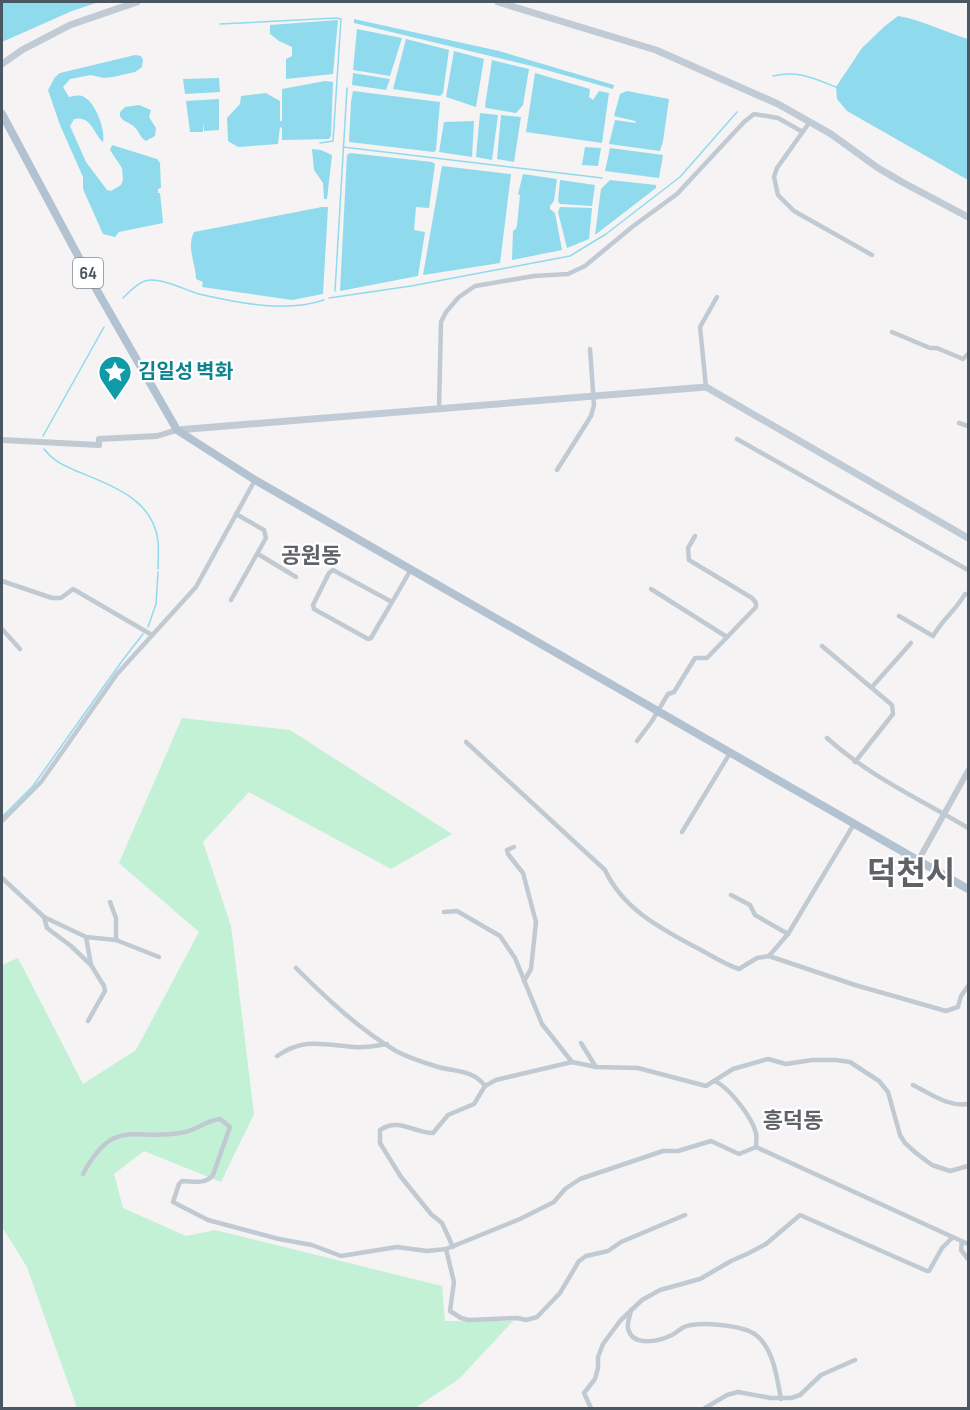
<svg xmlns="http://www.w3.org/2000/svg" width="970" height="1410" viewBox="0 0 970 1410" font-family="'Sofia Sans Condensed','Noto Sans KR',sans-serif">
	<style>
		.green { fill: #c3f1d5 }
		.water { fill: #90daee }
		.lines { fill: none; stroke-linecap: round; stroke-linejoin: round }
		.stream { stroke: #90daee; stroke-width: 1.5 }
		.minor { stroke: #c1cad2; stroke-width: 4.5 }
		.tertiary { stroke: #c1cad2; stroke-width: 6 }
		.secondary { stroke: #c1cbd6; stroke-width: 7 }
		.primary { stroke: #b3c2d1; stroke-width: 8 }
		.labels { text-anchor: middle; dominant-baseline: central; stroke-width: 4.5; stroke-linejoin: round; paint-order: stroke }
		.shield { fill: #fff; stroke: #808990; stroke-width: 1.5 }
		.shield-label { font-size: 18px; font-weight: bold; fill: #4a5661 }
		.culture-label { font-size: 20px; font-weight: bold; fill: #0d838f; stroke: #fff; text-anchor: start }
		.quarter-label { font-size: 22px; font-weight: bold; fill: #5f6368; stroke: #fff }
		.town-label { font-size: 32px; font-weight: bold; fill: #5f6368; stroke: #fff }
	</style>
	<rect width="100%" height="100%" fill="#f5f3f3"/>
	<path class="green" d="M182 718 290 730 452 834 391 869 249 792 203 842 231 926 254 1114 221 1182 144 1151 114 1174 123 1208 186 1236 215 1230 442 1286 445 1321H513L459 1379 418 1406V1408H77L27 1267 2 1227V965L18 958 83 1084 136 1050 199 932 119 863Z"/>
	<g class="water">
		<path d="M2 2H99L72 11 2 42Z"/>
		<path d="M898 16C922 20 945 32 968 39V180L847 111 837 99 836 87 862 48 885 26Z"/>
		<path d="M354 19 499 51 614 85 613 89 532 66 354 23Z"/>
		<path d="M338 20 333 74 286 79V59L292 56V47L279 41 270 34V25Z"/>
		<path d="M357 29 402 38 390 76 353 70Z"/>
		<path d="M406 39 449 50 443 93 440 96 393 89Z"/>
		<path d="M454 51 484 59 476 107 446 97Z"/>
		<path d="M135 55 141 56 143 60 142 67 135 72 113 77 104 78 91 75 70 79 63 87 69 97C74 96 79 94 84 97 95 102 106 130 103 142 93 133 91 115 74 119L70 126 86 162 107 190 111 191 121 185 123 180 122 168 110 150 112 145 157 159 160 163 161 188 158 189V193H160L163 223 119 232 115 237 103 234 83 189V177L60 125 48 90 55 77 60 73Z"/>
		<path d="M492 60 529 69 523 105 516 113 486 108 485 106Z"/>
		<path d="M353 73 390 79 386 90 352 85Z"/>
		<path d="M535 73 590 89 589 97 593 100 599 91 609 93 602 143 526 132Z"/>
		<path d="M219 78 220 92 185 94 183 79Z"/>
		<path d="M325 81 333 82 331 136 329 139 282 140V128L280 127 278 144 238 147 228 141 227 118 240 104 241 96 266 93 280 101V121H282V89Z"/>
		<path d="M353 91 440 102 436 150 434 152 349 142 351 102Z"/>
		<path d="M627 91 669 99 663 141 660 151 609 144 615 120 636 123 635 121 614 116 620 94Z"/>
		<path d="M219 99V130L204 131 203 122V132H190L186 101Z"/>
		<path d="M139 105 151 110 149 117 156 128 155 136 146 141C139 137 139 129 132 125 126 121 124 122 120 116V112L125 107Z"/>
		<path d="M480 113 498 115 492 160 476 157Z"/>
		<path d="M501 115 521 117 514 162 497 159Z"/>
		<path d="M474 121 472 157 439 152 444 122Z"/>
		<path d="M585 147 601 148 598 166 582 165Z"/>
		<path d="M610 148 663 155 659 178 605 171Z"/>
		<path d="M312 149 321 150 332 155 327 199H324L323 183 314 170Z"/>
		<path d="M350 153 432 162 435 164 429 208 416 207 414 230 425 232 418 276 340 291 347 155Z"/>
		<path d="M442 166 511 174 500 263 423 275Z"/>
		<path d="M523 174 557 179 554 201 550 206V209L555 213 562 250 512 260 513 231 516 229 517 225 520 195 518 194Z"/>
		<path d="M560 180 595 185 592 206 560 204 558 201Z"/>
		<path d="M610 180 656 185V188L595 235 601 189Z"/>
		<path d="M322 207H328L323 294 292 300 202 287 203 282 196 279C196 263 186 248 194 232Z"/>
		<path d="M560 207 592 208 589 239 567 248 558 212Z"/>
	</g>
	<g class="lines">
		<g class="stream">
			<path d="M220 24 336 18 341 19 333 141 320 143"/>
			<path d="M773 76C798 70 813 78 836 87"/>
			<path d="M343 147 602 178"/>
			<path d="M335 291 347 88"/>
			<path d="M123 298C129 292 136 284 145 281 159 276 185 290 199 294 239 303 285 313 324 300"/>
			<path d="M329 298 411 286 570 256 606 234 680 177 737 112"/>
			<path d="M43 436 104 327"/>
			<path d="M44 449C52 460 61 464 74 470 107 484 153 497 158 541 159 550 158 560 158 569"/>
			<path d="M148 627 156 604 158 572"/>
			<path d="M2 817 33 786 122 661 143 634"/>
		</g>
		<g class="minor">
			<path d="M809 123 777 168 774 177 778 195 794 211 872 255"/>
			<path d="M892 332 930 348H937L963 359 968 354"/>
			<path d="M706 387 700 327 717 297"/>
			<path d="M439 409 441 322 446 312 459 297 475 286 534 276 568 274 585 266 632 227 677 194 744 122 754 114 778 118 801 131"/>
			<path d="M959 423 968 426"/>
			<path d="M737 439 968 570"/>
			<path d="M557 470 591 416 594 405 590 349"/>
			<path d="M258 554 296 577"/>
			<path d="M2 581 52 598H61L73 589 152 635"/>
			<path d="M651 589 727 637"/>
			<path d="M231 600 266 538 264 530 236 514"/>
			<path d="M392 602 333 570 329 573 313 605 314 609 368 639 371 638C384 615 398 593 411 569"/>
			<path d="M899 616 933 636C942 620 956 610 965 594H968"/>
			<path d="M2 629 20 649"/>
			<path d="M822 646 892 705 893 714 855 762"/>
			<path d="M872 687 911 643"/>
			<path d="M827 738C870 777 920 799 968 828"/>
			<path d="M637 741 652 721 668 694 674 692 695 658H707L756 607V603L752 598 689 560 688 548 695 536"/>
			<path d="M466 742 605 870C623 909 660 928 697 948 711 955 724 964 739 969L757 958 769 956 855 985 946 1011 958 1007 961 996 968 986"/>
			<path d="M2 821 41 782 117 674 196 587 255 480"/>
			<path d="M682 832 730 753"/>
			<path d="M514 847 507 850 508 854 523 873 536 922 531 969 524 981"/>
			<path d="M2 878 44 917 86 937 116 940 159 957"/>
			<path d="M731 895 750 905 755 915 788 934"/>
			<path d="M110 902 116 918V940"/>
			<path d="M444 912 457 911 500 936 515 958 542 1024 572 1062"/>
			<path d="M44 917 47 928 71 946 91 965"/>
			<path d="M86 937 91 965 104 986 105 991 88 1021"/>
			<path d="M769 956 788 934 854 824"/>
			<path d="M296 968C326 998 359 1029 396 1051 407 1057 422 1062 435 1066 453 1072 473 1069 485 1086L496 1080 572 1062 596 1067 638 1068 706 1086 733 1069 768 1059 786 1064 812 1060H836L850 1062 879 1081 888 1092 900 1135 905 1143 916 1153 932 1165 950 1171 968 1166"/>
			<path d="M581 1043 596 1067"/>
			<path d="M277 1056C305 1037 324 1045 354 1047 366 1048 376 1046 387 1044"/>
			<path d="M913 1085C931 1094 948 1107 968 1104"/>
			<path d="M756 1147 968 1244"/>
			<path d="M83 1174C115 1114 135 1143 185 1132 198 1129 208 1120 220 1119L230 1127 213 1175C205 1185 193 1181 182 1181L179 1184 173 1202 208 1220 279 1239 312 1245 341 1256 397 1247 427 1251 446 1249 520 1219 554 1202 565 1189 580 1179 663 1151H678L711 1141 739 1154 756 1147C756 1143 757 1137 756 1133 752 1117 728 1086 714 1081"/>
			<path d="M962 1241 961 1250 968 1259"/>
			<path d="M453 1247 442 1223 431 1214 401 1177 380 1143V1130C399 1117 413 1133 433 1133L448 1115 474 1104 485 1086"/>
			<path d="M446 1249 454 1282 450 1311 461 1318 469 1320 517 1318 526 1320 537 1317 560 1293 579 1261 586 1256 608 1251 621 1242 685 1215"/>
			<path d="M631 1310C630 1316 627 1323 628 1328 632 1348 660 1341 672 1335 676 1333 680 1329 684 1327 699 1321 743 1325 756 1335 774 1349 777 1379 781 1399"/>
			<path d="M591 1408 584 1393 595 1379 598 1368V1357L603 1344 620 1321 642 1300 660 1290 700 1279 731 1261 749 1253 766 1244 800 1215 927 1271H929L942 1248 953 1237"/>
			<path d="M705 1408 727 1395 738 1392 771 1398H791L800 1395 821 1375 855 1360"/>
		</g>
		<g class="tertiary">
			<path d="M2 440 99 445V439L157 436 177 430"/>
			<path d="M918 861 968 771"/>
		</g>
		<g class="secondary">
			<path d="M498 2 656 50 778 104 831 134 878 168 902 182 968 217"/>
			<path d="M2 64 22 50 70 25 137 2"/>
			<path d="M177 430 706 387 968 538"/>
		</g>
		<path class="primary" d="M2 114 91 280 177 430 255 480 968 889"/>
	</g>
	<defs>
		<symbol id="sight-pin" viewBox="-11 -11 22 30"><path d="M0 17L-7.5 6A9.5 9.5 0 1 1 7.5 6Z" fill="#0f9aa8" stroke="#fff"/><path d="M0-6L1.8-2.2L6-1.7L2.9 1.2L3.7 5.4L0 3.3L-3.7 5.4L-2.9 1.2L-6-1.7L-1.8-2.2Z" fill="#fff"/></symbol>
	</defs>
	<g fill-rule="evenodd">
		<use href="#sight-pin" x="96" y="353" width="38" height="52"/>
	</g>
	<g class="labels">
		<rect class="shield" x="73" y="258" width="30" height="30" rx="4.5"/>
		<g class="shield-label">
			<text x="88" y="273">64</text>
		</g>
		<g class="culture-label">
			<text x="138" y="372">김일성 벽화</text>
		</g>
		<g class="quarter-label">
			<text x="311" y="556">공원동</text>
			<text x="793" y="1121">흥덕동</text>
		</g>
		<g class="town-label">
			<text x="911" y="874">덕천시</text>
		</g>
	</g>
	<rect width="970" height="1410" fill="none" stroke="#4a5661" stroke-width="6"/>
</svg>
